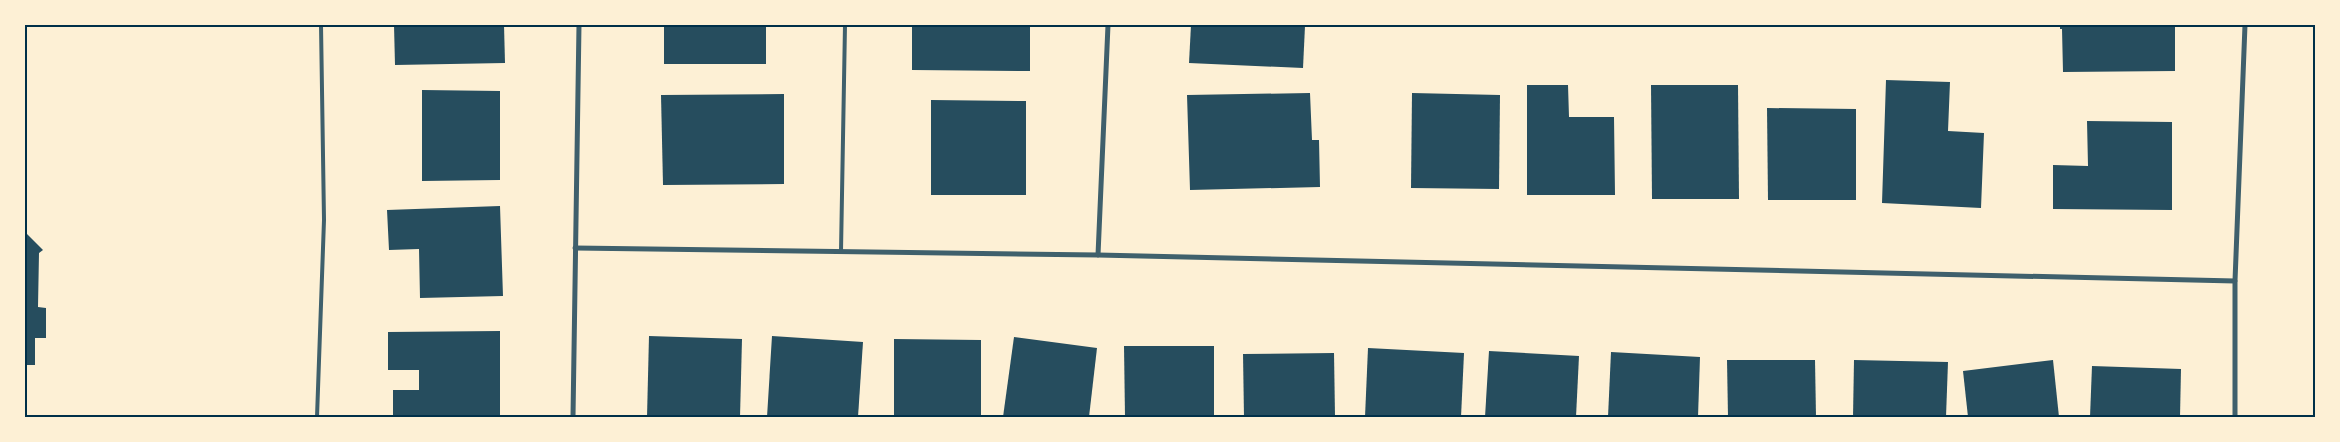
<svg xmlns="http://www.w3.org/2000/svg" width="2340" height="442" viewBox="0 0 2340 442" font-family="Jost,sans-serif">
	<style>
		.building { fill: #264d5e }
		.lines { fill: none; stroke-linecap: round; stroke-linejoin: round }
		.service { stroke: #3f606c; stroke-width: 4 }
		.minor { stroke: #3f606c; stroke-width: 5 }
		.neatline { fill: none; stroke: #003049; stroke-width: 2 }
	</style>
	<rect width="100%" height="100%" fill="#fdf0d5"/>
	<g class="building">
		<path d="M394 25H504L505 63 395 65Z"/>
		<rect x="664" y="25" width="102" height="39"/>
		<path d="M912 25H1030V71L912 70Z"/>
		<path d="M1191 25H1301L1305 26 1303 68 1189 63Z"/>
		<path d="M2060 25H2175V71L2063 72 2062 29H2060Z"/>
		<path d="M1886 80 1950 82 1948 131 1984 133 1981 208 1882 203Z"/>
		<path d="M1527 85H1568L1569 117H1614L1615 195H1527Z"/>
		<path d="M1651 85H1738L1739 199H1652Z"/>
		<path d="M422 90 500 91V180L422 181Z"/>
		<path d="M1310 93 1312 140H1319L1320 187 1190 190 1187 95Z"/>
		<path d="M1412 93 1500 95 1499 189 1411 188Z"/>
		<path d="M784 94V184L663 185 661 95Z"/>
		<path d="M931 100 1026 101V195H931Z"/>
		<path d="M1767 108 1856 109V200H1768Z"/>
		<path d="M2087 121 2172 122V210L2053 209V165L2088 166Z"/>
		<path d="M500 206 503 296 420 298 419 249 389 250 387 210Z"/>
		<path d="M25 232 43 250 39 253 38 307 46 308V338H35V365H25Z"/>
		<path d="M500 331V417H393V390H419V370H388V332Z"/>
		<path d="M649 336 742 339 740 417H647Z"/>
		<path d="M772 336 863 342 858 417H767Z"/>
		<path d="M1014 337 1097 348 1089 417H1003Z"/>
		<path d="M894 339 981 340V417H894Z"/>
		<path d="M1124 346H1214V417H1125Z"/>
		<path d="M1368 348 1464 353 1461 417H1365Z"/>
		<path d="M1489 351 1579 356 1576 417H1485Z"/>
		<path d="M1611 352 1700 357 1698 417H1608Z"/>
		<path d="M1334 353 1335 417H1244L1243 354Z"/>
		<path d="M1727 360H1815L1816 417H1728Z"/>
		<path d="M1854 360 1948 362 1946 417H1853Z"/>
		<path d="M2053 360 2059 417H1968L1963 371Z"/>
		<path d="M2092 366 2181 369 2180 417H2090Z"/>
	</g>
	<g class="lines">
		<g class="service">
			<path d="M841 251 845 25"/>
			<path d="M317 417 324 220 321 25"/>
		</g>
		<g class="minor">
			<path d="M575 248 1098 255 2235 281"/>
			<path d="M1098 255 1108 25"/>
			<path d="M573 417 579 25"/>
			<path d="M2235 417V281L2245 25"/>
		</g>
	</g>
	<rect width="2340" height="442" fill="none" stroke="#fdf0d5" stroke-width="52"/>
	<rect x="26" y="26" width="2288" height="390" class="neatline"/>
</svg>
